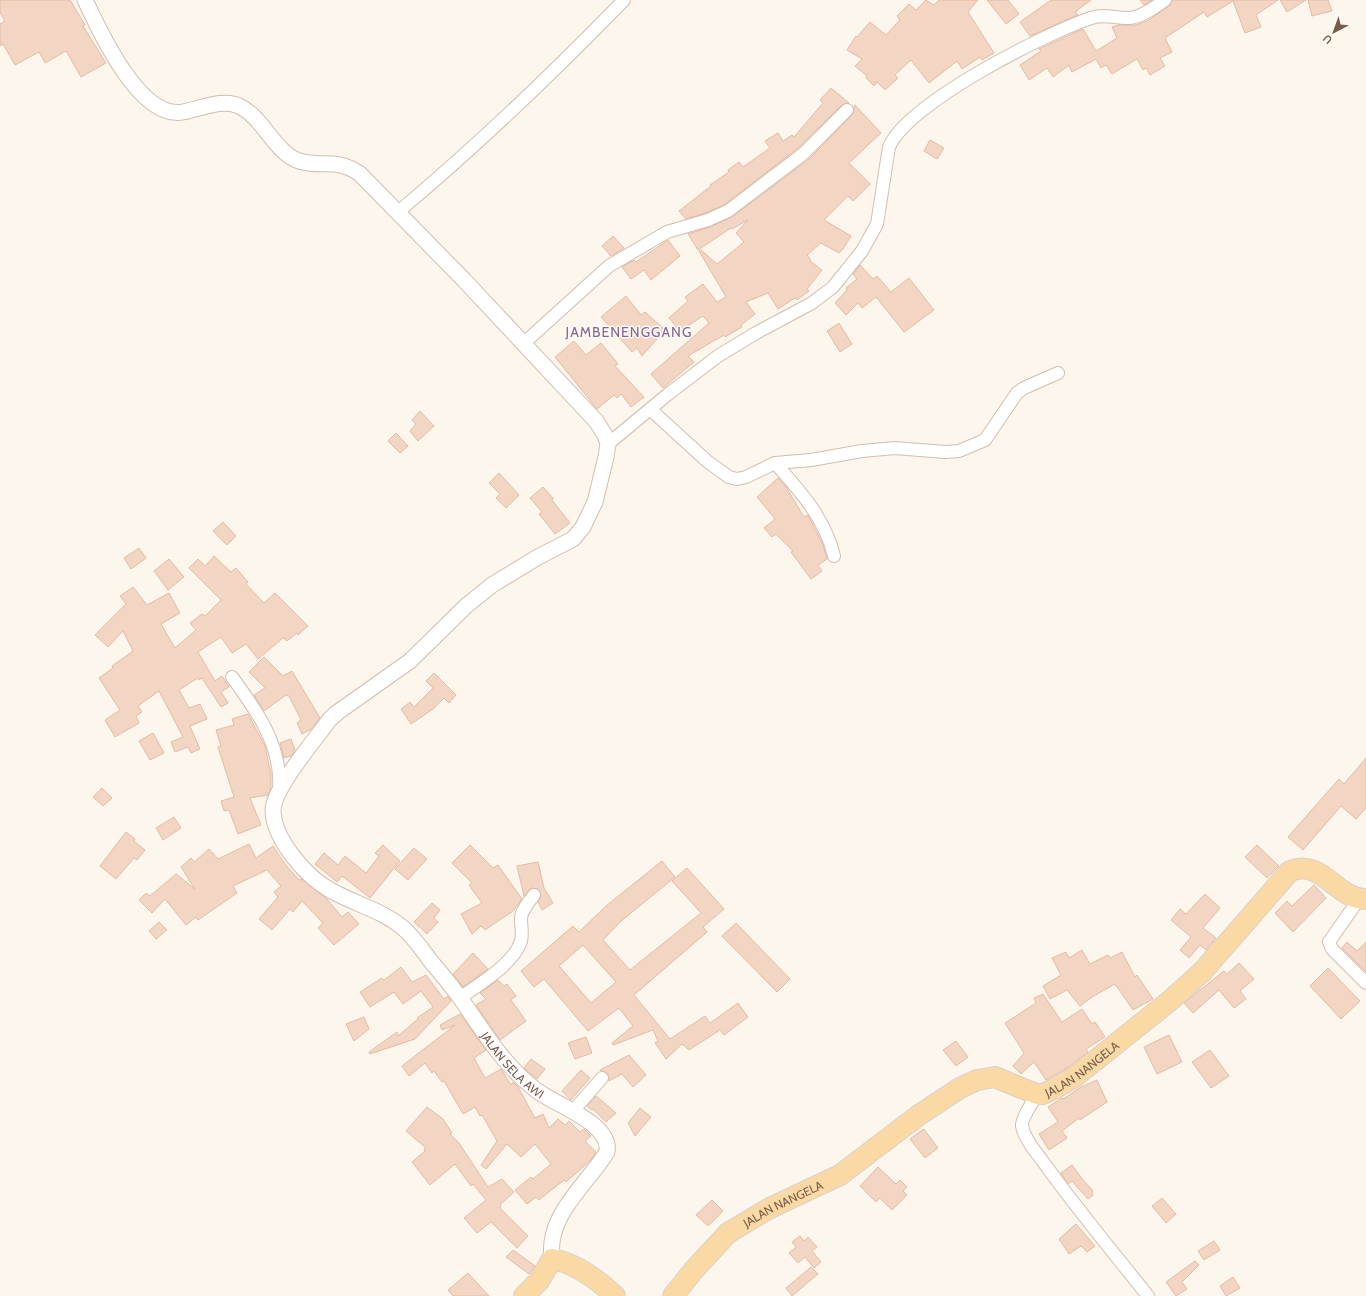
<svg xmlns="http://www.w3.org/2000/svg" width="1366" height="1296" viewBox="0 0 1366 1296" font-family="Cabin,sans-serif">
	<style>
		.building { fill: #f3d5c3; stroke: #e6bba3; fill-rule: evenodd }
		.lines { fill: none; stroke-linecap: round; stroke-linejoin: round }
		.minor-casing { stroke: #d1beb0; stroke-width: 14 }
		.tertiary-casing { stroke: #d1beb0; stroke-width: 17 }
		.primary-casing { stroke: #dad1cd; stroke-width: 22 }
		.minor { stroke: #fff; stroke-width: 12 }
		.tertiary { stroke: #fff; stroke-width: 15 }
		.primary { stroke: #fbd9a5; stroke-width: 20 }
		.labels { text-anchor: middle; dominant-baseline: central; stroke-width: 3; stroke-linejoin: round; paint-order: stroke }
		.street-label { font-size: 12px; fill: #7a5c4d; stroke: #fffaf3 }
		.quarter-label { font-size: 14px; letter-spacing: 1px; fill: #846695; stroke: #fffaf3 }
	</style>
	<rect width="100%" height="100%" fill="#fdf6ec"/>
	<g class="building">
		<path d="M0 0H70L85 25 83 26 106 63 81 77 66 51 45 63 39 52 15 65 3 44 0 46V24L5 21 0 13Z"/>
		<path d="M926 0 934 5 939 0H978L968 12 994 53 982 60 980 57 962 69 957 61 929 83 911 60 895 75 898 78 885 90 877 82 874 86 866 78 867 76 855 66 862 59 847 50 856 36 857 37 870 22 886 35 900 20 897 16 909 4 916 10Z"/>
		<path d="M987 0H1008L1019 14 1006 24Z"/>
		<path d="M1051 0H1091L1075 12 1078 15 1030 36 1020 22Z"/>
		<path d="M1140 0H1152L1144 5Z"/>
		<path d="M1172 0H1278L1256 15 1261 27 1245 33 1233 1 1207 17 1204 12 1165 38 1172 52 1160 58 1165 66 1150 75 1146 68 1143 70 1137 59 1112 74 1106 65 1101 68 1096 59 1072 72 1069 65 1053 77 1047 68 1029 80 1020 65 1041 51 1039 49 1083 29 1096 51 1117 38 1112 27 1118 25H1136L1147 21 1169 6Z"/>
		<path d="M1280 0H1306L1287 12Z"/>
		<path d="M1308 0H1328L1332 11 1312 16Z"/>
		<path d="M831 88 849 103 842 105 798 148 724 205 705 213 686 219 679 211 711 186 710 185 729 172 728 170 739 162 743 167 770 148 765 141 778 133 783 141 792 135 794 137 823 103 820 100Z"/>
		<path d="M855 105 881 133 849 163 870 184 853 201 848 196 824 220 851 236 843 249 839 253 821 243 807 255 811 260 810 261 822 270 807 289 809 291 797 300 795 298 778 309 768 293 746 302 755 314 741 325 742 327 725 337 724 335 688 356 694 362 663 388 651 374 709 323 703 316 680 331 669 318 688 301 685 297 703 284 717 302 726 297 699 251 701 250 717 264 744 242 736 233 748 220 732 229 731 228 698 250 688 234 710 227 732 217 808 160 852 115Z"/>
		<path d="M930 140 944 148 937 159 924 151Z"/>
		<path d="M613 236 624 248 611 256 602 246Z"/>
		<path d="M668 240 680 256 651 280 644 270 631 279 622 267 634 260 636 262Z"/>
		<path d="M860 265 873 279 877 276 891 292 909 278 934 310 904 332 876 297 862 308 858 303 846 315 835 303 847 290 846 288 857 279 853 274Z"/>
		<path d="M626 296 641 315 645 312 665 330 642 356 637 348 632 352 601 317Z"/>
		<path d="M839 323 852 344 840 352 827 331Z"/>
		<path d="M574 341 586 355 601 343 618 364 615 366 644 397 631 407 621 394 617 398 614 395 597 409 555 357Z"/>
		<path d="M420 411 434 426 418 441 410 431 416 424 412 420Z"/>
		<path d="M396 433 408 446 400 453 388 441Z"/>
		<path d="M499 473 519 495 506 508 496 498 500 494 489 483Z"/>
		<path d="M778 478 786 487 804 517 808 515 823 545 827 559 818 565 822 571 811 579 791 552 793 551 776 534 772 537 764 528 775 519 757 497Z"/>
		<path d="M543 487 553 498 552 500 570 523 555 534 539 514 542 512 530 498Z"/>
		<path d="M223 522 236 536 227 545 213 531Z"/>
		<path d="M139 548 146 558 131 569 124 558Z"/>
		<path d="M214 556 231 572 236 568 248 582 246 584 264 603 275 593 308 626 298 635 297 633 287 641 283 638 258 659 246 644 232 653 221 637 198 652 215 681 222 676 229 687 221 692 228 703 221 707 202 678 199 680 198 678 179 690 189 708 200 704 207 719 190 726 200 749 191 753 188 747 175 752 171 742 183 737 159 691 138 706 142 712 136 716 139 723 115 737 105 720 120 710 99 678 113 668 112 666 133 651 123 631 108 647 95 635 126 604 120 596 133 587 147 605 169 593 180 613 161 624 175 648 196 630 190 623 202 614 205 616 221 600 189 568 198 559 205 566Z"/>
		<path d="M169 559 184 577 168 590 154 571Z"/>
		<path d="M264 657 283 676 292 671 320 718 310 730 302 734 297 723 301 720 289 696 286 695 264 711 254 695 265 688 249 672Z"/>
		<path d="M434 673 456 695 449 703 444 698 433 709 411 724 401 709 410 702 414 707 433 688 426 681Z"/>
		<path d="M248 714 265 746 271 774V787L268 795 250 798 261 825 238 834 229 810 224 811 221 801 234 797 218 747 221 746 216 730 234 725 232 719Z"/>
		<path d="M153 733 164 753 150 760 139 741Z"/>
		<path d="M291 739 295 750 291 756 284 758 280 743Z"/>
		<path d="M1366 758V808L1356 819 1341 806 1303 850 1288 837 1339 779 1344 784Z"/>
		<path d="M102 788 112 798 103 806 93 797Z"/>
		<path d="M174 817 181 828 163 840 156 828Z"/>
		<path d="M126 832 135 839 134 841 145 850 137 860 134 858 116 879 100 866Z"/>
		<path d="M249 844 256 858 273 846 285 864 299 880 302 879 326 898 342 917 348 912 359 924 334 945 318 928 323 923 302 901 293 912 290 909 272 930 259 919 278 897 274 892 281 886 267 870 233 886 237 893 198 920 196 917 186 925 165 899 152 913 139 900 146 893 150 896 176 874 195 889 181 867 191 858 194 862 209 849 218 859Z"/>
		<path d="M383 845 400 861 370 898 342 876 337 882 315 864 324 853 338 865 345 856 366 873 379 856 375 853Z"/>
		<path d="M470 845 493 868 498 865 522 899 513 911 485 930 481 926 472 934 461 914 482 903 469 885 472 883 452 863Z"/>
		<path d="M1257 845 1279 866 1267 878 1245 857Z"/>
		<path d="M414 848 427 859 408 880 395 869Z"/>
		<path d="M662 861 675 877 620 922 603 940 630 970 701 913 672 881 687 868 724 909 703 927 707 932 634 995 670 1039 705 1016 710 1023 738 1003 748 1017 724 1035 720 1030 689 1050 682 1044 666 1059 655 1043 658 1041 653 1030 613 1045 612 1043 633 1026 619 1008 588 1031 544 979 534 987 521 971 573 926 579 932 606 906ZM583 945 616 982 591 1003 559 966Z"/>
		<path d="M538 862 544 888 553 903 542 910 538 902 541 895 538 889 531 888 524 896 517 866Z"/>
		<path d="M1314 885 1326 898 1293 932 1275 913 1287 901 1292 906Z"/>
		<path d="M1205 894 1220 908 1203 928 1216 938 1206 950 1200 945 1189 958 1180 950 1191 937 1171 920 1180 909 1186 914Z"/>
		<path d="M432 903 440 910 434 918 438 922 427 934 414 922Z"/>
		<path d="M159 922 167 930 156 939 149 931Z"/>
		<path d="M736 923 790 979 777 992 722 936Z"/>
		<path d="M1347 942 1357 951 1366 942V972L1342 948Z"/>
		<path d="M1082 950 1090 964 1108 955 1110 958 1122 952 1135 977 1137 975 1153 999 1133 1010 1115 984 1092 997 1080 1006 1067 990 1050 999 1043 986 1061 975 1052 958 1066 952 1069 958Z"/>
		<path d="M473 953 488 969 463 987 453 974Z"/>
		<path d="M1239 963 1254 979 1240 991 1246 999 1234 1008 1219 990 1193 1013 1184 1003 1224 971 1227 974Z"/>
		<path d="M401 967 412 982 426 975 444 999 448 996 451 1001 415 1039 370 1054 369 1052 397 1032 398 1036 418 1019 417 1018 433 1007 421 991 403 1004 394 992 370 1007 360 992 382 978 384 980Z"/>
		<path d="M1328 968 1360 1001 1341 1019 1310 986Z"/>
		<path d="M498 980 504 986 507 984 516 996 511 1000 526 1021 500 1040 476 1005 486 999 480 993Z"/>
		<path d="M1043 994 1062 1022 1082 1009 1092 1024 1095 1022 1105 1037 1086 1049 1088 1052 1069 1067 1046 1080 1034 1062 1021 1074 1013 1066 1024 1053 1005 1023 1036 1003 1034 998Z"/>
		<path d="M460 1014 486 1050 474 1058 485 1078 501 1069 511 1085 513 1082 518 1087 535 1118 543 1114 549 1128 558 1119 565 1125 569 1121 580 1132 584 1129 591 1136 585 1141 596 1152 591 1160 566 1182 564 1180 539 1200 536 1197 527 1204 515 1190 531 1177 533 1179 551 1164 535 1144 521 1157 507 1144 486 1169 481 1165 497 1141 482 1115 480 1116 475 1107 463 1114 444 1081 442 1082 434 1071 432 1073 425 1063 409 1076 402 1066 455 1025 442 1030 440 1025Z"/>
		<path d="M364 1017 369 1029 354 1041 346 1024Z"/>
		<path d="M1169 1035 1182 1062 1157 1074 1144 1047Z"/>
		<path d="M586 1037 592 1053 575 1059 568 1043Z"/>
		<path d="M956 1041 968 1057 956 1066 943 1050Z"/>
		<path d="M1210 1050 1229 1076 1211 1088 1192 1062Z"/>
		<path d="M629 1055 646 1075 633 1087 622 1074 609 1081V1076L607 1073 600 1070Z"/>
		<path d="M531 1059 545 1069 537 1079 524 1068Z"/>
		<path d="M581 1070 590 1078 571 1100 562 1091Z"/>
		<path d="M1097 1080 1107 1102 1080 1120 1079 1118 1062 1131 1067 1138 1049 1150 1039 1134 1058 1122 1048 1107 1062 1098 1063 1099 1081 1087Z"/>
		<path d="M596 1096 616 1113 606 1122 593 1109 591 1110 587 1106Z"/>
		<path d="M427 1107 443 1119 452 1133 450 1134 459 1143 488 1187 502 1179 514 1192 500 1205 501 1207 500 1208 528 1236 517 1248 491 1222 477 1233 464 1218 486 1200 473 1184 471 1186 455 1164 430 1185 412 1162 425 1151 424 1149 426 1148 406 1131Z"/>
		<path d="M640 1108 651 1117 635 1136 628 1123Z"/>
		<path d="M924 1129 938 1148 925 1158 910 1139Z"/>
		<path d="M1072 1165 1083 1180 1093 1191 1092 1192 1093 1195 1088 1199 1072 1181 1068 1184 1061 1173Z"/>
		<path d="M878 1167 896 1184 900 1180 907 1187 903 1191 907 1195 892 1210 880 1198 876 1202 860 1186Z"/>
		<path d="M1162 1198 1176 1214 1166 1223 1152 1206Z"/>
		<path d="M712 1200 723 1211 708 1226 696 1215Z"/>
		<path d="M1076 1224 1095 1246 1087 1252 1081 1246 1069 1254 1059 1239Z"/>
		<path d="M800 1236 804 1241 808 1237 817 1247 812 1251 821 1262 814 1268 805 1257 798 1263 789 1253 796 1247 792 1242Z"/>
		<path d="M1214 1241 1220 1250 1204 1260 1198 1251Z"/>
		<path d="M513 1250 535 1266 529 1274 506 1257Z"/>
		<path d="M1195 1261 1199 1265 1182 1282 1187 1289 1176 1296 1166 1282Z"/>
		<path d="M811 1267 818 1274 792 1296 786 1288Z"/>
		<path d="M468 1273 489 1296H453L448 1290Z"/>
		<path d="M1233 1277 1240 1288 1226 1296 1220 1286Z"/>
	</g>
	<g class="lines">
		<defs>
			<g id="minor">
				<path d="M398 212C477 146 552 74 624 0"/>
				<path d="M523 344 609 266 667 232 708 220 728 211 803 154 847 110"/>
				<path d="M650 409 708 462 729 477 737 479 746 477 775 463 811 460 862 451 895 448 945 452 959 451 985 440 1017 393 1024 388 1058 373"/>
				<path d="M608 444 667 395 718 356 756 333 812 303 833 287 862 251 877 224 889 147C908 103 1044 34 1091 18 1105 13 1116 19 1130 18 1142 17 1155 7 1165 0"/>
				<path d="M775 463C800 491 825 518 834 556"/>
				<path d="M232 677C257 711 282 746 279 789"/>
				<path d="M1359 899 1329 942 1332 949 1366 983"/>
				<path d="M460 998C479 984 514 964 521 941 523 934 521 927 521 919 521 910 529 902 534 895"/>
				<path d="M1037 1094C1033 1101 1021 1120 1022 1126 1025 1140 1036 1152 1044 1163 1077 1209 1113 1252 1148 1296"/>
				<path d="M573 1111 602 1078"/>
			</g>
			<g id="tertiary">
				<path id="s1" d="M85 0C100 32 140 120 183 112 200 109 223 98 239 106 263 117 275 153 299 161 322 168 336 157 360 174L464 280 596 421 605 435 608 444 606 457 595 502 583 527 573 539 538 557 492 585 466 606 410 661 338 712 330 719C316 739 273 788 273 811 274 840 307 878 332 891 355 904 381 910 402 927 414 937 423 951 433 964 443 975 452 987 461 999 484 1032 504 1066 536 1090 555 1105 612 1123 607 1152 586 1186 546 1215 552 1259"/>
			</g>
			<g id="primary">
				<path d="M524 1296 539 1281 552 1259C576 1263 598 1280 615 1296"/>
				<path id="s2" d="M673 1296 693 1271 728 1233 770 1208 840 1175 919 1115 960 1088 977 1080 995 1077 1021 1088 1037 1094H1043L1056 1088 1076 1076 1172 999 1202 972 1290 871C1323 858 1335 899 1366 899"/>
			</g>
		</defs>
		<use href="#minor" class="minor-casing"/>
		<use href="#tertiary" class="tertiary-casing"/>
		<use href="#primary" class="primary-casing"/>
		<use href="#minor" class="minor"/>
		<use href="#tertiary" class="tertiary"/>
		<use href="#primary" class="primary"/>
	</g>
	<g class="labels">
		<g class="street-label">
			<text stroke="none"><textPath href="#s1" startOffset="1603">JALAN SELA AWI</textPath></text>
			<text stroke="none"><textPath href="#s2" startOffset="493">JALAN NANGELA</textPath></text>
			<text stroke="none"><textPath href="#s2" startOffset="146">JALAN NANGELA</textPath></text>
		</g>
		<g class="quarter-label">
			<text x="629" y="332">JAMBENENGGANG</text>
		</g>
	</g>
	<g transform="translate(1334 32) rotate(221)" stroke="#fffaf3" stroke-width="3" paint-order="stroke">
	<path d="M0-3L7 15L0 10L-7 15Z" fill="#7a5c4d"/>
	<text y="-6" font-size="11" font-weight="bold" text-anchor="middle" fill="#7a5c4d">U</text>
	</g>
</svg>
